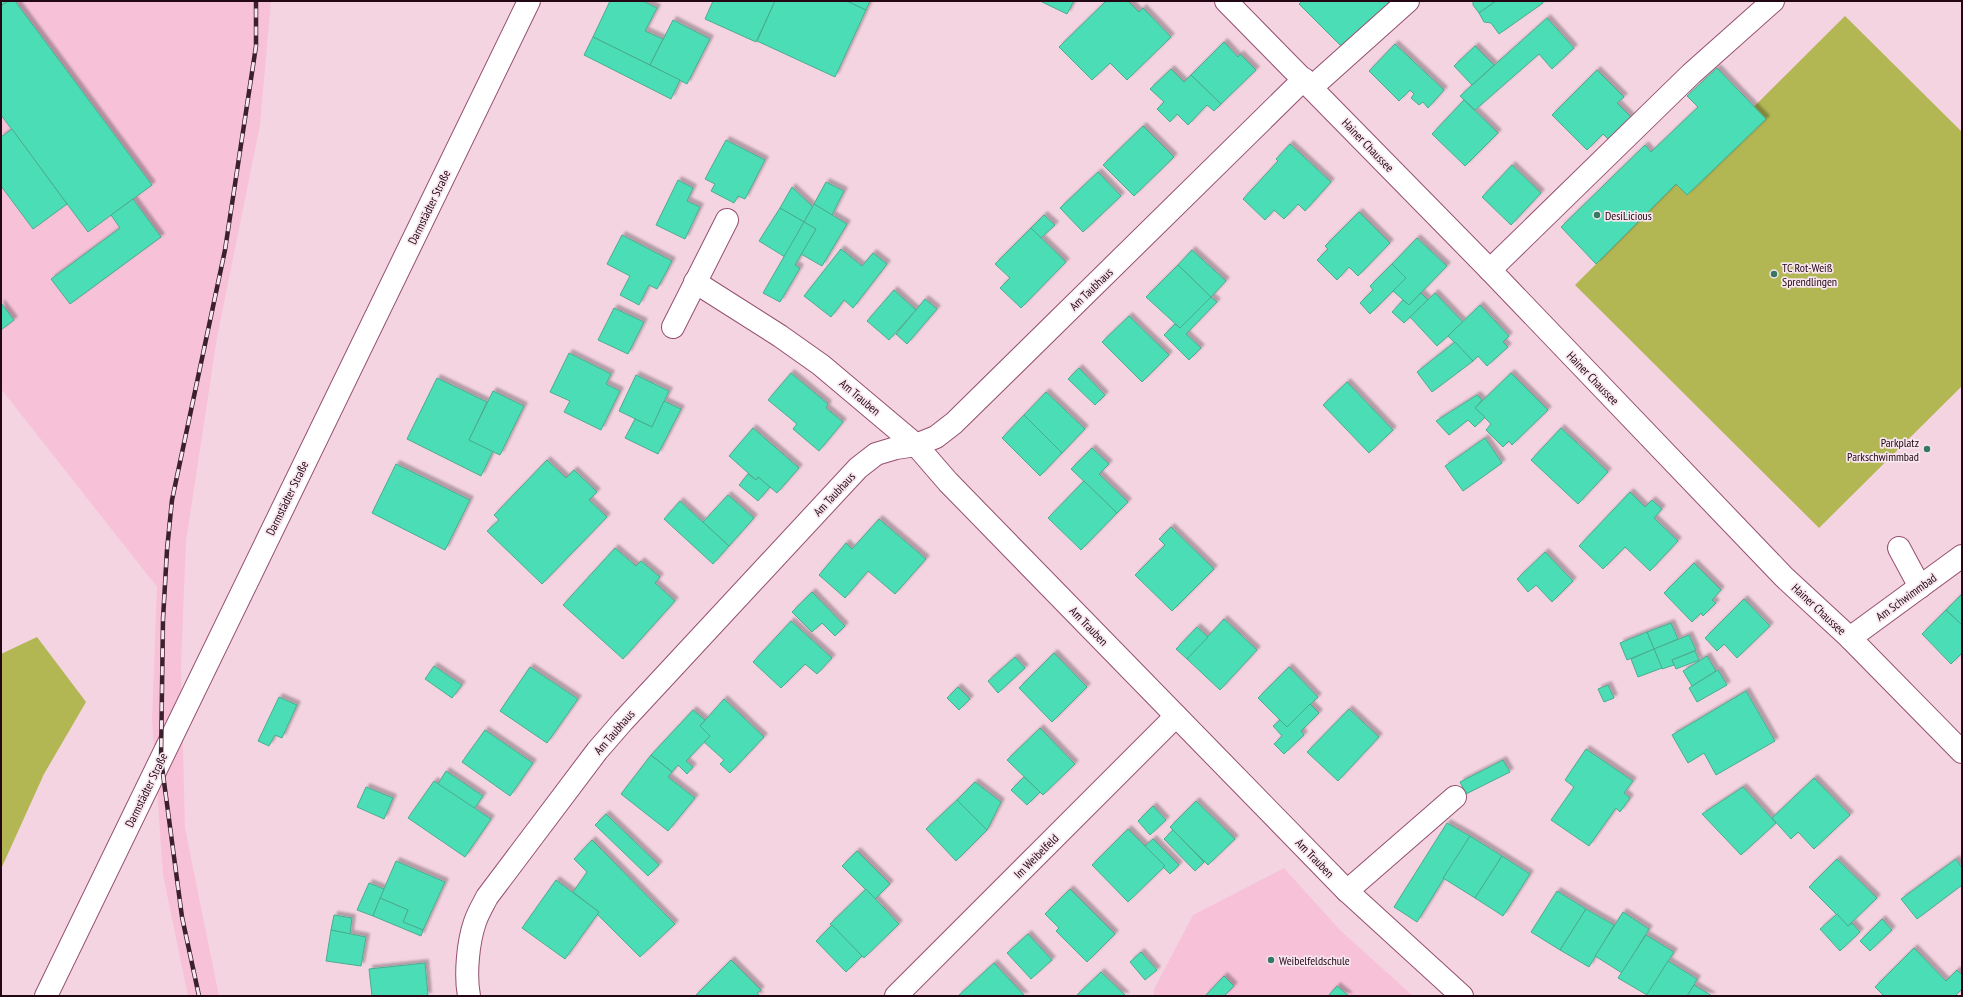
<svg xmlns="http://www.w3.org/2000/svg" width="1963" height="997" viewBox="0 0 1963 997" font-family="'PT Sans Narrow',sans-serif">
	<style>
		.built { fill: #f7c2d8 }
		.green { fill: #b2b653 }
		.building { fill: #4cddb6; stroke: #4aac8f; filter: url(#shadow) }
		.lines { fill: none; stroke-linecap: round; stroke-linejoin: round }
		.minor-casing { stroke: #954f70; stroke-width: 24 }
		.major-casing { stroke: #954f70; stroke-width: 24 }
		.minor { stroke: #fff; stroke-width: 22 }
		.major { stroke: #fff; stroke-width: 22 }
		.rail-casing { stroke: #3d202e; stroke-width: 4.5 }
		.rail { stroke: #f7e6ed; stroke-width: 3; stroke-dasharray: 9; stroke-linecap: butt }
		.poi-dot { fill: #387764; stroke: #f7e6ed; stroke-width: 1.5 }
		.labels { text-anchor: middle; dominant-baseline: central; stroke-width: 3.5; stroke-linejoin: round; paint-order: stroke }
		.street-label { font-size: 12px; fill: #230715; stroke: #f7e6ed }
		.poi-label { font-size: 12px; fill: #230715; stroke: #f7e6ed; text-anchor: start }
	</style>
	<defs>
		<filter id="shadow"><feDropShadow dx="3.5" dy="-3.5" stdDeviation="1" flood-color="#0004"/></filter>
	</defs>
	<rect width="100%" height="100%" fill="#f5d4e1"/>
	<g class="built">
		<path d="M1 1H271L260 125 217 338 186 541 181 667 185 828 219 996H188L163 875 152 720 157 587 1 389Z"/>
		<path d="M1284 868 1340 930 1413 996H1153L1154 989 1193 915Z"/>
	</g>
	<g class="green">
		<path d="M1845 16 1962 132V386L1819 528 1575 285Z"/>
		<path d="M37 637 86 702 44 774 1 869V654Z"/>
	</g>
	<g class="building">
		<path d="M1 1H8L1 6Z"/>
		<path d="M8 1H15L152 185 88 232 1 115V6Z"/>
		<path d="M610 1H643L657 8 645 31 663 39 650 65 593 37Z"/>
		<path d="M713 1H775L756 42 705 19Z"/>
		<path d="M775 1H847L866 10 835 77 757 41Z"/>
		<path d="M847 1H870L866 10Z"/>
		<path d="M1040 1H1074L1067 14Z"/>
		<path d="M1106 1H1128L1139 12 1143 8 1171 37 1127 80 1110 63 1092 80 1059 47Z"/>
		<path d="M1302 1H1387L1390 4 1344 49 1299 4Z"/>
		<path d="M1473 1H1496L1479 13 1473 5Z"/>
		<path d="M1496 1H1542L1543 3 1499 34 1491 23 1484 22 1479 13Z"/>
		<path d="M1547 18 1574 48 1552 69 1539 54 1475 110 1460 96Z"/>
		<path d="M673 20 710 39 687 84 650 65Z"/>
		<path d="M593 37 680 80 671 99 584 55Z"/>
		<path d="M1224 42 1238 57 1240 54 1256 70 1221 104 1191 75Z"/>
		<path d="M1395 44 1444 90 1428 108 1423 102 1419 105 1411 98 1414 94 1410 90 1399 101 1369 71Z"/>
		<path d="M1475 46 1494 65 1472 85 1454 66Z"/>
		<path d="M1717 68 1766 119 1687 195 1676 184 1596 264 1561 227 1645 145 1651 152 1698 107 1687 96Z"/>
		<path d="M1171 69 1184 82 1191 75 1221 104 1214 111 1207 105 1188 125 1177 114 1170 122 1157 109 1164 102 1150 89Z"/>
		<path d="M1597 70 1624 97 1617 103 1631 117 1609 140 1603 134 1587 150 1552 115Z"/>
		<path d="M1464 100 1498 133 1465 166 1432 134Z"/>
		<path d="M1143 126 1174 157 1134 196 1103 165Z"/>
		<path d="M12 129 67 204 33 229 1 186V137Z"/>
		<path d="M726 140 765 160 745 199 738 196 734 203 711 191 715 184 705 179Z"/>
		<path d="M1290 144 1331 182 1305 211 1298 204 1284 219 1274 210 1265 220 1243 199 1278 161 1276 159Z"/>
		<path d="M1512 165 1541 193 1511 225 1482 197Z"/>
		<path d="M1098 172 1121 196 1083 232 1060 208Z"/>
		<path d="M678 180 693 188 687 201 700 207 685 239 656 225Z"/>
		<path d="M826 182 844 191 832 215 814 204Z"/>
		<path d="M792 187 813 207 804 222 780 208Z"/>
		<path d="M133 199 161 237 70 304 51 279 120 228 111 215Z"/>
		<path d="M814 204 847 224 822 266 801 254 816 229 804 222Z"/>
		<path d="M780 208 804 222 785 257 759 241Z"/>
		<path d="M1359 212 1390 243 1358 276 1349 267 1337 280 1317 260 1328 249 1325 246Z"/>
		<path d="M1044 215 1055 225 1041 238 1031 228Z"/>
		<path d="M804 222 816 229 795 265 800 268 780 302 763 293Z"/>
		<path d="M1031 228 1066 262 1021 308 1000 288 1010 278 995 264Z"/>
		<path d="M622 235 672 261 657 289 649 285 639 305 620 295 630 276 607 264Z"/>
		<path d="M1417 238 1447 266 1409 305 1393 291 1406 278 1392 264Z"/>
		<path d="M841 249 862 266 873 253 887 264 853 308 844 300 831 317 804 296Z"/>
		<path d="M1192 250 1226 281 1211 297 1178 265Z"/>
		<path d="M1392 264 1406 278 1370 314 1360 303 1373 290 1370 286Z"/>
		<path d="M1178 265 1211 297 1180 328 1146 297Z"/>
		<path d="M894 290 916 310 889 340 867 321Z"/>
		<path d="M1421 293 1428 300 1404 323 1392 312 1403 300 1409 305Z"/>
		<path d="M1435 293 1463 322 1437 346 1410 317Z"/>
		<path d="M1211 297 1217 302 1186 334 1201 348 1189 360 1164 335 1175 324 1180 328Z"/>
		<path d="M925 299 937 309 907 344 896 334Z"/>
		<path d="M1 303 14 320 1 330Z"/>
		<path d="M1480 305 1509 336 1503 342 1508 347 1487 366 1478 356 1473 361 1448 336Z"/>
		<path d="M614 308 644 322 628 354 598 340Z"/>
		<path d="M1129 316 1169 355 1142 382 1102 342Z"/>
		<path d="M1455 342 1473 361 1432 392 1417 372Z"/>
		<path d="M569 353 611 374 606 384 620 391 601 430 564 412 570 401 550 392Z"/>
		<path d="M1079 368 1105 395 1095 405 1068 379Z"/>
		<path d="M791 373 828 404 826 408 843 422 819 451 793 429 797 424 768 400Z"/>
		<path d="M1511 373 1548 410 1512 445 1509 441 1503 447 1486 430 1491 424 1475 408Z"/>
		<path d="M636 375 669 391 652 427 619 411Z"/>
		<path d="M437 378 487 402 469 440 493 451 481 476 407 439Z"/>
		<path d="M1347 382 1393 430 1369 453 1323 405Z"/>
		<path d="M493 391 524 406 500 455 469 440Z"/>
		<path d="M1046 392 1085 429 1062 453 1024 415Z"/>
		<path d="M1477 395 1482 400 1475 408 1485 417 1475 427 1468 420 1449 435 1436 421Z"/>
		<path d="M664 401 681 409 658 454 625 438 635 419 652 427Z"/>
		<path d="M1024 415 1062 453 1040 476 1002 438Z"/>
		<path d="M753 428 799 468 777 493 758 477 756 480 729 456Z"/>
		<path d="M1561 428 1608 472 1578 504 1531 460Z"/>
		<path d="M1485 438 1502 463 1463 491 1445 466Z"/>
		<path d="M1092 448 1109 464 1099 474 1128 502 1117 513 1071 469Z"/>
		<path d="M547 460 566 478 574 470 597 492 589 500 607 517 542 584 487 531 499 520 494 515Z"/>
		<path d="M396 464 470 500 445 550 372 513Z"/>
		<path d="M748 474 756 480 758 477 770 487 758 501 739 485Z"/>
		<path d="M1084 481 1117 513 1081 550 1048 518Z"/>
		<path d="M1630 492 1645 507 1652 500 1662 509 1654 518 1678 541 1650 571 1625 547 1603 569 1579 546Z"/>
		<path d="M728 495 754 518 729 546 703 522Z"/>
		<path d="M680 501 729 546 713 564 664 519Z"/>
		<path d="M879 519 926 559 895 594 868 571 845 598 819 575 846 543 852 549Z"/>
		<path d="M1171 527 1214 569 1172 611 1135 575 1165 545 1159 539Z"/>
		<path d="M615 548 636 566 641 561 660 577 655 583 675 601 623 659 563 605Z"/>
		<path d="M1545 552 1573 581 1552 602 1536 585 1528 592 1517 579Z"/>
		<path d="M1694 563 1721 590 1712 600 1716 603 1703 616 1701 613 1692 622 1664 593Z"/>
		<path d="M812 592 845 626 835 636 822 623 812 632 792 612Z"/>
		<path d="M1962 594V625L1946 610Z"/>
		<path d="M1744 599 1770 626 1737 658 1724 644 1717 651 1705 638Z"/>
		<path d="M1946 610 1962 625V653L1951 664 1922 634Z"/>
		<path d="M1224 619 1257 650 1220 690 1187 659Z"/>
		<path d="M791 621 832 658 817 674 805 664 781 688 753 662Z"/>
		<path d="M1671 623 1678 639 1654 649 1647 632Z"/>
		<path d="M1197 627 1208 637 1187 659 1176 649Z"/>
		<path d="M1647 632 1654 649 1627 660 1620 643Z"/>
		<path d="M1689 635 1696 650 1672 660 1674 665 1662 669 1654 649Z"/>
		<path d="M1654 649 1662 668 1638 677 1631 659Z"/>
		<path d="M1695 651 1699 660 1676 669 1672 660Z"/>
		<path d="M1054 653 1087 687 1052 722 1019 688Z"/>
		<path d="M1707 656 1716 671 1692 686 1683 671Z"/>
		<path d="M1015 657 1025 668 998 693 988 681Z"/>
		<path d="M434 666 462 685 452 698 425 679Z"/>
		<path d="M530 667 578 699 547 743 500 711Z"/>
		<path d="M1289 667 1318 697 1287 727 1258 698Z"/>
		<path d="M1718 670 1727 685 1697 702 1689 688Z"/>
		<path d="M1608 685 1614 698 1604 702 1598 689Z"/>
		<path d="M958 687 970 699 959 710 947 698Z"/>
		<path d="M1746 691 1775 741 1716 775 1704 753 1688 763 1672 735Z"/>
		<path d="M279 697 297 705 282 738 275 735 269 746 258 741Z"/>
		<path d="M724 699 764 737 730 773 720 764 724 760 704 742 710 736 700 726Z"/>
		<path d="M1310 704 1319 713 1301 731 1304 735 1284 754 1274 744 1282 736 1273 726 1280 720 1287 727Z"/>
		<path d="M1349 709 1379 737 1338 781 1307 752Z"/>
		<path d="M693 710 705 720 700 726 710 736 686 761 693 767 687 774 678 765 672 772 651 755Z"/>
		<path d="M1040 728 1075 764 1043 795 1007 760Z"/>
		<path d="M485 730 533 763 510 796 462 762Z"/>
		<path d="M1586 749 1633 781 1624 793 1630 798 1620 812 1616 808 1589 846 1551 820 1574 787 1565 780Z"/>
		<path d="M651 755 672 772 668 777 695 798 668 831 621 794Z"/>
		<path d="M1503 760 1510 772 1466 794 1460 782Z"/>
		<path d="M446 771 483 796 474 809 438 784Z"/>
		<path d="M1024 777 1040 792 1027 805 1011 790Z"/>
		<path d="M1814 778 1850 815 1814 849 1798 832 1791 839 1772 818Z"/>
		<path d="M434 781 491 819 465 857 408 818Z"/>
		<path d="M975 782 1001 802 987 830 957 800Z"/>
		<path d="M366 787 393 798 384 819 357 807Z"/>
		<path d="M1743 787 1776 823 1741 855 1702 814Z"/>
		<path d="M957 800 987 830 956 861 926 829Z"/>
		<path d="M1196 801 1235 839 1208 865 1170 827Z"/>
		<path d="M1153 806 1166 820 1150 835 1138 821Z"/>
		<path d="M606 814 659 865 648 876 595 825Z"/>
		<path d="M1447 823 1470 836 1417 922 1394 907Z"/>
		<path d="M1128 829 1165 866 1128 902 1092 865Z"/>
		<path d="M1173 830 1204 862 1195 871 1164 839Z"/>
		<path d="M1470 836 1502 856 1475 898 1443 878Z"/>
		<path d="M1153 839 1179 865 1170 874 1163 867 1165 866 1145 846Z"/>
		<path d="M592 840 675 924 640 957 597 914 599 912 573 892 587 872 574 859Z"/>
		<path d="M857 851 890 884 875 899 842 866Z"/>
		<path d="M1502 856 1530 874 1503 916 1475 898Z"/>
		<path d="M1837 859 1877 898 1848 926 1809 887Z"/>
		<path d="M1956 859 1962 868V885L1917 919 1901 899Z"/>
		<path d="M396 861 445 882 423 930 403 922 408 910 380 898Z"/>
		<path d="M556 880 599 912 565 959 522 928Z"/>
		<path d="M369 883 384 889 373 916 357 910Z"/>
		<path d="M866 889 899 924 864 958 830 924Z"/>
		<path d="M1070 889 1115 934 1087 962 1056 931 1059 928 1045 914Z"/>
		<path d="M1557 891 1586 909 1560 950 1531 932Z"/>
		<path d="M380 898 408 910 403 922 423 930 421 936 373 916Z"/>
		<path d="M1586 909 1614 925 1589 967 1560 950Z"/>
		<path d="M1623 912 1649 929 1622 973 1595 956Z"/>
		<path d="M1837 914 1848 926 1852 923 1860 932 1840 951 1820 929Z"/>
		<path d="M334 915 352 918 350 934 331 930Z"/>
		<path d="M1882 919 1892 930 1870 951 1860 941Z"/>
		<path d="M832 925 862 956 846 972 816 941Z"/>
		<path d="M331 930 366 937 361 966 326 961Z"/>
		<path d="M1028 934 1052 960 1031 979 1007 953Z"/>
		<path d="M1646 935 1674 952 1647 995 1618 978Z"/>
		<path d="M1914 948 1946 981 1957 970 1962 975V989L1955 996H1884L1875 987Z"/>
		<path d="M1141 952 1157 970 1145 980 1130 962Z"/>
		<path d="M731 960 761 990 757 993 760 996H695Z"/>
		<path d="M1668 961 1697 979 1694 985 1687 996H1646Z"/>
		<path d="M425 963 428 996H372L369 969Z"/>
		<path d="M994 963 1025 996H958Z"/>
		<path d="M1101 972 1126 996H1076Z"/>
		<path d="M1224 976 1234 986 1224 996H1205Z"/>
		<path d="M1694 985 1712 996H1687Z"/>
		<path d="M1337 986 1349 996H1328Z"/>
	</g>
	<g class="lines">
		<defs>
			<g id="minor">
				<path d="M1226 1 1490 270 1784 577 1850 638 1962 752"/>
				<path d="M1312 87 1408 1"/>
				<path d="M1490 270 1691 74 1773 1"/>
				<path d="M695 282 780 336 821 365 916 445 948 482 1347 891 1462 996"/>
				<path d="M673 327 727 220"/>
				<path d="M1899 548 1920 587"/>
				<path d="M1850 638 1962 556"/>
				<path d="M1347 891 1455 797"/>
				<path d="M469 996C465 975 468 942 475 922 478 913 483 905 487 897L597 751 623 721 858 468 876 454 896 448 916 445 936 437 954 423 1304 79"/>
				<path d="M896 996 1176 716"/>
			</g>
			<path id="major" d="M46 996 529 1"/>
		</defs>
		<use href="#minor" class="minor-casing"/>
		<use href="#major" class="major-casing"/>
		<use href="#minor" class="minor"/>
		<use href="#major" class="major"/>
		<defs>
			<path id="rail" d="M199 996 182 917 161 759 163 619 167 550 172 500 225 250 256 46V1"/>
		</defs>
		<use href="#rail" class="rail-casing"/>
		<use href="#rail" class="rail"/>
	</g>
	<g class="poi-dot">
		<circle cx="1597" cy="215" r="4"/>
		<circle cx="1774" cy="274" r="4"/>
		<circle cx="1927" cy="449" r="4"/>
		<circle cx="1271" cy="960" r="4"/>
	</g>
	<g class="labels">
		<g class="street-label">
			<text transform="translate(1368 145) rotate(46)">Hainer Chaussee</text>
			<text transform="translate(429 207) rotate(-64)">Darmstädter Straße</text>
			<text transform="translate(1091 289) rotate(-44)">Am Taubhaus</text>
			<text transform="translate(1593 378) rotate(46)">Hainer Chaussee</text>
			<text transform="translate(860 397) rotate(40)">Am Trauben</text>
			<text transform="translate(834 494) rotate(-47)">Am Taubhaus</text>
			<text transform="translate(287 498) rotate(-64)">Darmstädter Straße</text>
			<text transform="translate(1906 597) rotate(-36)">Am Schwimmbad</text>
			<text transform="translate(1819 609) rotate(43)">Hainer Chaussee</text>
			<text transform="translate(1089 626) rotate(46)">Am Trauben</text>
			<text transform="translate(614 732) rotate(-49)">Am Taubhaus</text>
			<text transform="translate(146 790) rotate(-64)">Darmstädter Straße</text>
			<text transform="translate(1036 856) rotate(-45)">Im Weibelfeld</text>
			<text transform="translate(1315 858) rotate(46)">Am Trauben</text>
		</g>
		<g class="poi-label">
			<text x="1605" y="215">DesiLicious</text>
			<text x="1782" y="267">TC Rot-Weiß<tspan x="1782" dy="14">Sprendlingen</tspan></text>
			<text x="1919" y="442" text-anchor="end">Parkplatz<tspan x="1919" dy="14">Parkschwimmbad</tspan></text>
			<text x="1279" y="960">Weibelfeldschule</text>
		</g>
	</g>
	<rect width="1963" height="997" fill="none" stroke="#230715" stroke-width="4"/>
</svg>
